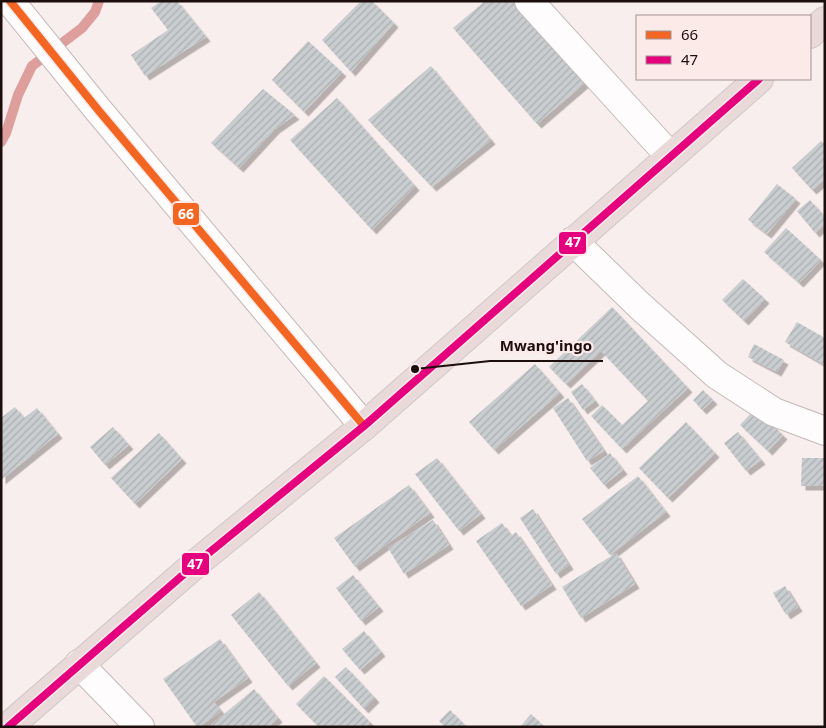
<svg xmlns="http://www.w3.org/2000/svg" width="826" height="728" viewBox="0 0 826 728" font-family="'Noto Sans',sans-serif">
	<style>
		.lines { fill: none; stroke-linecap: round; stroke-linejoin: round }
		.stream { stroke: #dd9e9c; stroke-width: 10 }
		.building { fill: url(#building-hatch); filter: url(#shadow) }
		.minor-casing { stroke: #c5b9b9; stroke-width: 30 }
		.highway-casing { stroke: #cfc8c8; stroke-width: 30 }
		.minor { stroke: #fefcfc; stroke-width: 28 }
		.highway { stroke: #e9d9d9; stroke-width: 28 }
		.bus-1-casing { stroke: #fceae9; stroke-width: 11 }
		.bus-2-casing { stroke: #fceae9; stroke-width: 11 }
		.bus-1 { stroke: #f26522; stroke-width: 8 }
		.bus-2 { stroke: #e5007d; stroke-width: 8 }
		.leader { fill: none; stroke: #1c0e0d; stroke-width: 2 }
		.callout-dot { fill: #1c0e0d; stroke: #fceae9; stroke-width: 2 }
		.callout-label { font-size: 15px; text-anchor: middle; font-weight: bold; fill: #1c0e0d; stroke: #fceae9; stroke-width: 4.5; stroke-linejoin: round; paint-order: stroke }
		.line-badge { stroke: #fceae9; stroke-width: 2 }
		.badge-label { font-size: 14px; text-anchor: middle; font-weight: bold; fill: #fff }
	</style>
	<defs>
		<pattern id="building-hatch" width="6" height="6" patternUnits="userSpaceOnUse" patternTransform="scale(1.25)"><rect width="6" height="6" fill="#c9cdcf"/><path d="M-1 1l2-2M0 6l6-6M5 7l2-2" fill="none" stroke="#acafb1"/></pattern>
		<filter id="shadow"><feDropShadow dx="4.5" dy="4.5" stdDeviation="0" flood-color="#0004"/></filter>
	</defs>
	<rect width="100%" height="100%" fill="#f8eeed"/>
	<g class="lines">
		<path class="stream" d="M1 142 6 133 18 95 32 66 82 28 95 12 99 1"/>
	</g>
	<g class="building">
		<path d="M161 1H177L206 37 145 76 131 55 168 30 151 8Z"/>
		<path d="M361 1H372L394 23 351 72 322 40Z"/>
		<path d="M485 1H519L587 81 537 124 453 28Z"/>
		<path d="M308 41 342 72 304 112 272 80Z"/>
		<path d="M431 66 491 140 432 187 368 120Z"/>
		<path d="M263 89 295 115 275 129 239 168 211 143Z"/>
		<path d="M337 98 415 186 372 230 290 140Z"/>
		<path d="M821 141 825 144V179L812 190 792 168Z"/>
		<path d="M777 184 796 199 767 234 748 220Z"/>
		<path d="M810 200 825 217V224L815 233 797 211Z"/>
		<path d="M786 228 821 260 799 283 764 252Z"/>
		<path d="M743 279 765 299 744 321 722 300Z"/>
		<path d="M612 307 688 388 622 449 591 416 602 405 622 425 648 401 601 351 566 384 549 367Z"/>
		<path d="M797 322 825 338V365L785 342Z"/>
		<path d="M754 344 784 360 777 372 748 357Z"/>
		<path d="M535 364 560 393 494 450 469 422Z"/>
		<path d="M582 384 595 401 583 410 571 392Z"/>
		<path d="M703 390 713 400 702 410 693 400Z"/>
		<path d="M568 398 604 451 587 461 553 408Z"/>
		<path d="M15 407 24 418 37 408 58 434 1 480V418Z"/>
		<path d="M755 409 783 435 768 451 740 425Z"/>
		<path d="M686 422 715 453 668 498 639 468Z"/>
		<path d="M113 427 129 445 105 465 90 447Z"/>
		<path d="M738 432 761 460 746 471 724 443Z"/>
		<path d="M159 433 182 459 135 504 111 478Z"/>
		<path d="M610 453 623 470 604 485 590 468Z"/>
		<path d="M437 458 481 514 459 531 415 474Z"/>
		<path d="M802 458H825V486H801Z"/>
		<path d="M638 476 666 512 610 555 582 519Z"/>
		<path d="M409 485 430 513 355 567 334 538Z"/>
		<path d="M533 509 569 565 556 574 520 518Z"/>
		<path d="M433 520 449 545 404 574 388 548Z"/>
		<path d="M502 523 511 536 516 532 552 585 521 606 476 541Z"/>
		<path d="M616 553 635 584 581 618 562 587Z"/>
		<path d="M353 575 379 607 361 621 336 588Z"/>
		<path d="M785 586 798 607 786 615 773 593Z"/>
		<path d="M259 592 316 663 288 686 231 615Z"/>
		<path d="M364 631 381 652 360 670 342 649Z"/>
		<path d="M220 639 248 678 214 702 221 711 199 727H197L163 679Z"/>
		<path d="M346 667 375 698 364 709 335 677Z"/>
		<path d="M324 676 370 722 366 727H319L296 704Z"/>
		<path d="M254 689 278 718 268 727H213L211 725Z"/>
		<path d="M450 710 467 727H445L439 721Z"/>
		<path d="M531 714 545 727H520Z"/>
	</g>
	<g class="lines">
		<defs>
			<g id="minor">
				<path d="M10 1 99 111 364 426"/>
				<path d="M529 1 670 156"/>
				<path d="M573 241 640 306 717 375 774 412 825 431"/>
				<path d="M79 664 140 727"/>
			</g>
			<g id="highway">
				<path d="M810 34 825 21"/>
				<path d="M8 727 199 561 364 426 759 79"/>
			</g>
		</defs>
		<use href="#minor" class="minor-casing"/>
		<use href="#highway" class="highway-casing"/>
		<use href="#minor" class="minor"/>
		<use href="#highway" class="highway"/>
		<defs>
			<path id="bus-1" d="M10 1 99 111 364 426"/>
			<path id="bus-2" d="M8 727 199 561 364 426 759 79"/>
		</defs>
		<use href="#bus-1" class="bus-1-casing"/>
		<use href="#bus-2" class="bus-2-casing"/>
		<use href="#bus-1" class="bus-1"/>
		<use href="#bus-2" class="bus-2"/>
	</g>
	<path class="leader" d="M415 369L490 361H603"/>
	<circle class="callout-dot" cx="415" cy="369" r="5"/>
	<g class="callout-label">
		<text x="546" y="351">Mwang'ingo</text>
	</g>
	<g class="line-badge">
		<rect x="172" y="202" width="28" height="24" rx="5" fill="#f26522"/>
		<rect x="558" y="231" width="29" height="24" rx="5" fill="#e5007d"/>
		<rect x="181" y="552" width="29" height="24" rx="5" fill="#e5007d"/>
	</g>
	<g class="badge-label">
		<text x="186" y="219">66</text>
		<text x="573" y="247">47</text>
		<text x="195" y="569">47</text>
	</g>
	<rect width="826" height="728" fill="none" stroke="#1c0e0d" stroke-width="5"/>
	<rect x="636" y="15" width="175" height="65" fill="#fceae9" stroke="#a29291"/>
	<rect x="646" y="31" width="25" height="8" fill="#f26522" stroke="#a29291"/>
	<text x="681" y="40" font-size="15" fill="#1c0e0d">66</text>
	<rect x="646" y="56" width="25" height="8" fill="#e5007d" stroke="#a29291"/>
	<text x="681" y="65" font-size="15" fill="#1c0e0d">47</text>
</svg>
